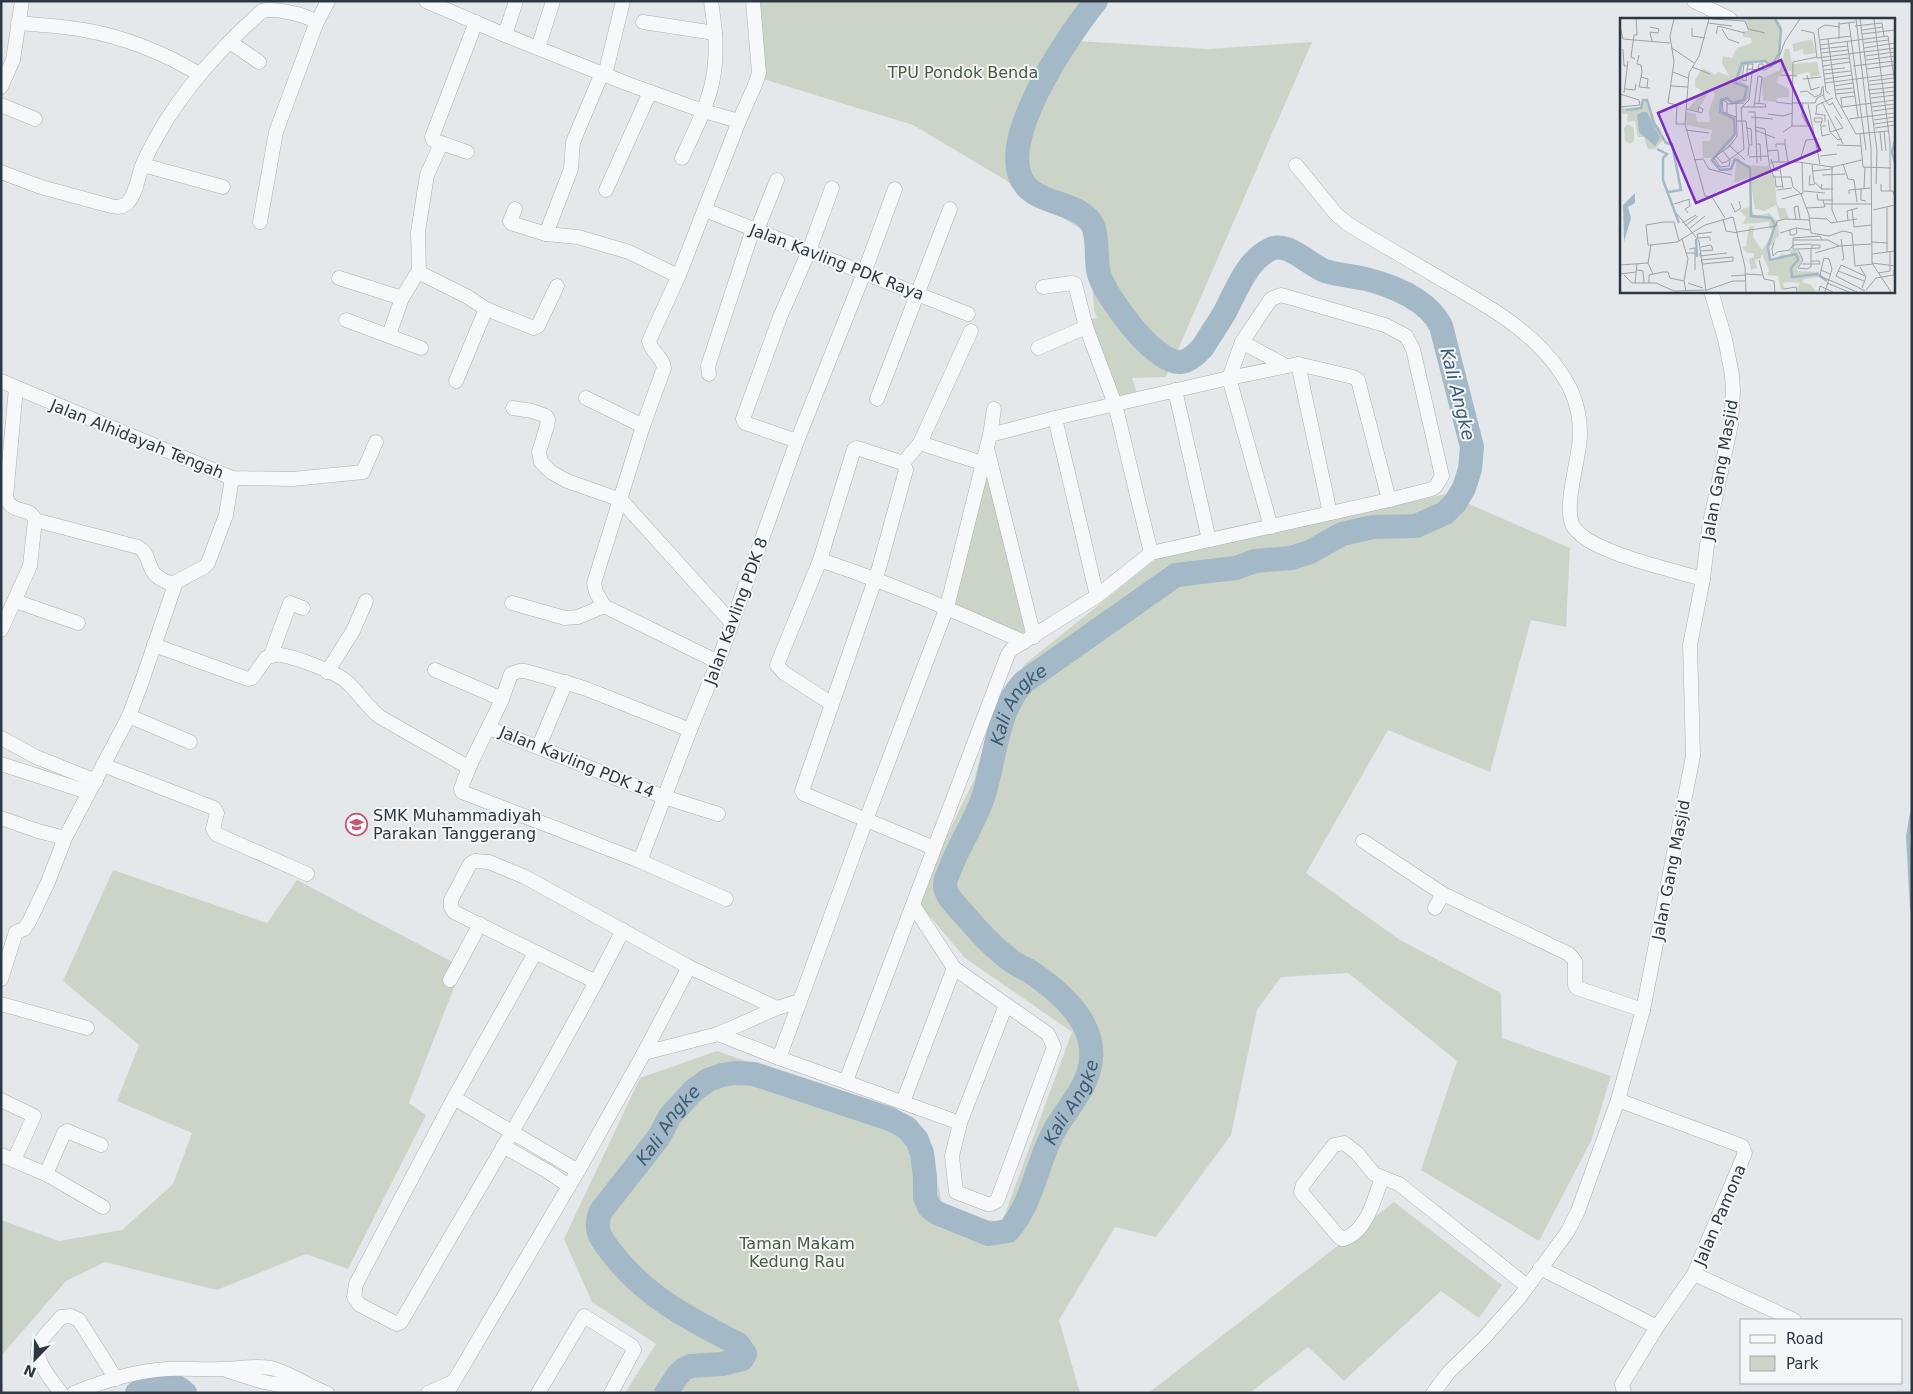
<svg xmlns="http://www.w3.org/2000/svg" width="1913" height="1394" viewBox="0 0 1913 1394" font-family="'DejaVu Sans',sans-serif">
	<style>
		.green { fill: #ccd4c7 }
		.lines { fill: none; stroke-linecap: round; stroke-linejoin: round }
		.stream { stroke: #a4b9c7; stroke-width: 4 }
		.river { stroke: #a4b9c7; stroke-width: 24 }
		.minor-casing { stroke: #aab0b5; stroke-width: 15 }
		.minor { stroke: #f7f8fa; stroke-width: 14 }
		.labels { text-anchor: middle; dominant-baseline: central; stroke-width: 4; stroke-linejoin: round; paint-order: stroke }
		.park-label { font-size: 16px; fill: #465c3d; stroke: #f4f7f8 }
		.street-label { font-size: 16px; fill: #2e3842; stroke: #f4f7f8 }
		.poi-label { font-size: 16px; fill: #2e3842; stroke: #f4f7f8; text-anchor: start }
		.water-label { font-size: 18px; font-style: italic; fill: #3c5a72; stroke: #f4f7f8 }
		.inset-river { fill: none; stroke: #a4b9c7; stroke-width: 2.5 }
		.inset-road { fill: none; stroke: #9ca2a7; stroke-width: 1 }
		.view { fill: #7b2cbf; fill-opacity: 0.15; stroke: #7b2cbf; stroke-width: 2.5 }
		.inset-edge { fill: none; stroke: #2e3842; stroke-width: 2.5 }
	</style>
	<rect width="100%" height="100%" fill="#e5e8eb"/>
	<g class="green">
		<path d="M756 1H1084L1062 40 1208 49 1312 42 1166 377 1132 378 1139 399 1113 400 1090 319 1097 318 1094 310 1088 234 997 175 913 125 763 79Z"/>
		<path d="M990 458 1034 637 947 607Z"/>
		<path d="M1446 494 1570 548 1566 627 1531 620 1490 772 1388 730 1306 873 1400 940 1501 993 1502 1038 1611 1076 1591 1141 1539 1241 1421 1170 1457 1061 1348 973 1281 977 1257 1010 1231 1135 1156 1237 1115 1227 1059 1320 1080 1393H690L674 1388 672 1393H625L656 1344 592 1302 564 1239 640 1078 717 1051 891 1111 929 1141 944 1214 1002 1222 1072 1032 965 958 916 900 974 780 992 716 1025 664 1156 559Z"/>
		<path d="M113 870 267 923 297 880 462 967 409 1103 426 1115 348 1269 306 1254 217 1290 105 1262 66 1281 1 1356V1220L59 1241 122 1230 173 1184 192 1133 117 1101 139 1045 63 981Z"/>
		<path d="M1394 1202 1502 1285 1479 1318 1441 1291 1344 1381 1308 1347 1250 1393H1147L1151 1391Z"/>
	</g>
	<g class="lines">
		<path class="stream" d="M1912 813 1908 836 1912 910"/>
		<g class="river">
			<path d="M137 1393C152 1384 171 1379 185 1393"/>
			<path id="s1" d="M666 1393 678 1375 684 1369 691 1366 722 1364 742 1359 745 1354 738 1344C692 1320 649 1299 616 1258 603 1242 592 1231 601 1211L659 1137 670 1116 693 1091 708 1080 722 1075 735 1073 754 1074 890 1119 907 1128 917 1140 922 1153 925 1177V1197L929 1207 937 1213 989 1234 1008 1231C1032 1204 1036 1167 1052 1135 1064 1110 1089 1089 1091 1059 1095 1021 1059 991 1031 972 1024 968 1016 965 1009 959 990 945 976 928 961 911 955 904 945 895 945 885 945 879 950 870 952 864 962 839 978 817 985 791 995 757 998 708 1024 682L1176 575 1236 568 1255 561 1291 558 1310 552 1342 534 1373 527 1416 526 1445 513 1455 503 1464 488 1470 469 1472 447 1441 326C1428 300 1393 286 1366 279 1352 276 1338 275 1325 271 1309 265 1288 241 1271 249 1247 260 1237 289 1225 312 1218 324 1210 335 1203 347 1197 353 1190 361 1181 362 1155 365 1105 296 1099 274 1095 259 1099 240 1093 226 1083 203 1042 205 1026 186 991 146 1070 33 1096 1"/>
		</g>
		<defs>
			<g id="minor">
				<path d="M426 1 505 35 628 84 703 111 739 121 755 85 759 73 753 1"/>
				<path d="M1694 1 1730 19"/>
				<path d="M643 22 715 33"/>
				<path d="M18 23C40 25 62 26 84 30 124 37 164 53 199 74"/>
				<path d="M316 24 328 1"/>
				<path d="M505 35 516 1"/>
				<path d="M230 42 259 62"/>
				<path d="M538 48 553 1"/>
				<path d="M602 73 573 142 571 169 546 234 578 237 629 252 678 276"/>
				<path d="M605 75 623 1"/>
				<path d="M1 87 13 60 22 1"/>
				<path d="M1 105 35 119"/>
				<path d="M467 152 433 140 432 137 476 22"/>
				<path d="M682 158C696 128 713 96 715 63 717 42 714 22 711 1"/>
				<path d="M143 165 223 187"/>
				<path d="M1296 165 1336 214 1348 224C1380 244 1413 262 1446 282 1488 306 1533 331 1561 373 1573 390 1580 412 1580 434 1580 458 1564 502 1572 524 1575 531 1582 536 1588 540 1618 558 1668 569 1703 579"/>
				<path d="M1 172 41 187 111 206C116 207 121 208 126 204 136 196 138 177 142 166 146 156 151 147 156 138 183 89 220 49 262 11 272 8 311 14 316 24L276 132 260 222"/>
				<path d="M606 190 650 92"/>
				<path d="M515 209 510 221 511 223 546 234"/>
				<path d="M705 210 968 314"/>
				<path d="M757 230 777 180"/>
				<path d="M419 271 418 232 427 175 441 144"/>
				<path d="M339 278 402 298"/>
				<path d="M1043 287 1072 283 1075 284 1086 327 1115 404 1151 553"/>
				<path d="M346 320 421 348"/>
				<path d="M389 335 402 298 418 272 468 297 486 309 534 328 538 326 557 286"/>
				<path d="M1242 342 1286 366"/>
				<path d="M1038 348 1086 327"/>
				<path d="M1298 364 1330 513"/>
				<path d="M709 374 708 366 753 229"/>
				<path d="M1 381 232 478 293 479 363 472 376 442"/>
				<path d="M456 381 486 309"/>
				<path d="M1175 390 1209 540"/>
				<path d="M586 398 643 426"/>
				<path d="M877 399 950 209"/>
				<path d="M513 408 532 411 546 416 548 420 547 426 539 452 541 462 551 472 567 481 621 500 732 623"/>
				<path d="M1055 418 1097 596"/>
				<path d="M990 435 994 409"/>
				<path d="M797 441 745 423 743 419 780 317 809 251 832 188"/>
				<path d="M920 443 982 463"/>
				<path d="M987 448 1034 637"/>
				<path d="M903 463 920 443 971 331"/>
				<path d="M35 520 138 547C147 552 147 559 151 568 155 578 165 581 174 585"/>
				<path d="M820 560C890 583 957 612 1024 642"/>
				<path d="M15 601 78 623"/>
				<path d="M512 603 565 618 578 617 604 606"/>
				<path d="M1 630 30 566 35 520C30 505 12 516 6 497L16 388"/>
				<path d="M154 645 248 679 252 678 266 658C271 656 275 654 281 655 295 657 339 673 348 683 360 694 367 707 380 717L468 767"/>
				<path d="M271 655 290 603 303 608"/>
				<path d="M718 662 604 606 596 592 594 583 643 426 664 368C663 357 651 352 649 341L679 275 739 121"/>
				<path d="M435 670 502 699C489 729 471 757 461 789L462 792 640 861"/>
				<path d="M327 672 353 631 366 601"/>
				<path d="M502 699 511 674 519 671H525L584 688 690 730"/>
				<path d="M832 704 784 673 777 665 820 560 854 449 857 448 903 463 906 470 879 568 802 791 804 794 934 848"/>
				<path d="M129 716 190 742"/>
				<path d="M489 728 664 797 718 814"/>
				<path d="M1 738 36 757 96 781"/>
				<path d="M539 746 566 682"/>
				<path d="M1 764 88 792"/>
				<path d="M103 765 214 808 217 813 213 829 216 834 307 874"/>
				<path d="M1 818 38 831 65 838"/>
				<path d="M1363 841 1443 894 1569 954 1575 961V985L1577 988 1643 1010"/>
				<path d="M726 899 640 861 690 730 718 662 797 441 864 273 895 189"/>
				<path d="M913 905 954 968 1048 1034 1054 1047 997 1201 991 1204H987L956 1192 952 1156 960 1123 1006 1005"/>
				<path d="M1435 908 1443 894"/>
				<path d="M535 953 454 1098 356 1284 354 1297 360 1305 397 1324 401 1322C476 1192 555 1064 623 930"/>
				<path d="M1 979 16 932 24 929 29 922 48 882 65 838 129 716 141 684 176 582 204 567 208 563 226 515 232 478"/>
				<path d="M450 980 480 924"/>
				<path d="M596 982 454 912 451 907V900L470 864 475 861 489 862 525 877 689 967 777 1008"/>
				<path d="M1 1004 87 1028"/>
				<path d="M718 1034 779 1058 960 1123"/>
				<path d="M644 1053 689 967"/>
				<path d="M779 1058 800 1001"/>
				<path d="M846 1081 1008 654 1012 649 1097 596 1151 553 1389 500 1432 489 1436 486 1442 476 1413 349 1406 336 1385 325 1281 295 1271 299 1242 342 1229 378 1271 527"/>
				<path d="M454 1098 578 1171"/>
				<path d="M1 1100 34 1116 14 1160"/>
				<path d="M1618 1100 1742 1146 1745 1153 1694 1274 1657 1327 1622 1384 1624 1393"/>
				<path d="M903 1102 954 968"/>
				<path d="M503 1146 547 1171 569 1186"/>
				<path d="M1 1155 46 1174 103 1207"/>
				<path d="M46 1174 64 1133 67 1131 101 1145"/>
				<path d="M1382 1178C1374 1199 1367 1232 1343 1239L1340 1238 1301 1192 1303 1185 1334 1145 1344 1143 1357 1153 1374 1174 1399 1184 1527 1286"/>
				<path d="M1540 1268 1657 1327"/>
				<path d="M1694 1274 1794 1320"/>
				<path d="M226 1370C257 1381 277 1387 310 1387"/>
				<path d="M61 1393C52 1380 30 1358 41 1341 46 1333 55 1325 61 1317L71 1316 79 1320 116 1379"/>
				<path d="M74 1393C103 1381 135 1371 167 1369 185 1368 203 1370 221 1369 238 1369 253 1365 271 1368 291 1373 307 1386 327 1393"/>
				<path d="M428 1393 453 1382"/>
				<path d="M447 1393 578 1171 644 1053 718 1034 777 1008 800 1001 866 820 947 607 990 435 1055 418 1229 378 1298 364 1353 377 1358 380 1389 500"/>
				<path d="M538 1393 584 1316 632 1346 634 1350 611 1393"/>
				<path d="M1433 1393 1449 1372 1484 1338 1520 1297 1568 1231 1578 1211 1618 1100 1643 1010 1693 756 1690 645 1703 579 1709 528 1731 424 1733 391 1732 375 1725 339 1711 291"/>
			</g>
		</defs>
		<use href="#minor" class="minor-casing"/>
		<use href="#minor" class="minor"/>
	</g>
	<defs>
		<symbol id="school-ring" viewBox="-11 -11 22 22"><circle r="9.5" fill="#f4f7f8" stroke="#c15975" stroke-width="1.5"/><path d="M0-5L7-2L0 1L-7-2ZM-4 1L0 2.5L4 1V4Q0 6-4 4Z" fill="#c15975"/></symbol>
	</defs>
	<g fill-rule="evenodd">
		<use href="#school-ring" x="344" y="812" width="25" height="25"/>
	</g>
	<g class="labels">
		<g class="park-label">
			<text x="963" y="72">TPU Pondok Benda</text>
			<text x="797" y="1243">Taman Makam<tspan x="797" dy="18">Kedung Rau</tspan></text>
		</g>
		<g class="street-label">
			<text transform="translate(837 262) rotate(21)">Jalan Kavling PDK Raya</text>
			<text transform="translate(137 439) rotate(22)">Jalan Alhidayah Tengah</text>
			<text transform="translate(1720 470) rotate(-80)">Jalan Gang Masjid</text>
			<text transform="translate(736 611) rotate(-70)">Jalan Kavling PDK 8</text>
			<text transform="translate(577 762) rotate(22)">Jalan Kavling PDK 14</text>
			<text transform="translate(1671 870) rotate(-79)">Jalan Gang Masjid</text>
			<text transform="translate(1720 1215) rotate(-67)">Jalan Pamona</text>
		</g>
		<g class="poi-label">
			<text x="373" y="815">SMK Muhammadiyah<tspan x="373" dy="18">Parakan Tanggerang</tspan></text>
		</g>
		<g class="water-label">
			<text transform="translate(1458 394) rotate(76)">Kali Angke</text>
			<text stroke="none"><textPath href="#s1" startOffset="1486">Kali Angke</textPath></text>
			<text stroke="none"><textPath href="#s1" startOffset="1005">Kali Angke</textPath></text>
			<text stroke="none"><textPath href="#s1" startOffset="420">Kali Angke</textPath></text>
		</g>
	</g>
	<g transform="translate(1620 18)">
		<rect width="275" height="275" fill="#e5e8eb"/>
		<path d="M126 1 158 2 162 9 160 37 149 48 145 44H123L121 63 129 68V80L125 84 112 85 102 81V95L116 99 115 117 110 128 93 140H83L82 123H90L92 112 66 107V94L76 96 77 104H90L89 93 95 76 91 71 77 93 68 91 83 73 75 69V62L82 50 96 57 98 54 109 58 102 45 103 38 112 40 117 30 132 25 131 20 123 19V13H128ZM192 21 196 35 184 37 183 31 174 34 172 26ZM165 31H169L172 46 197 44 200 57 191 59 189 54 172 58 171 53 162 54 156 64 169 71V79L157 80 156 84 143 83 142 60 160 52ZM22 81 28 82 35 105 40 110 43 122 35 131H28L24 119H18L15 103 7 104 8 96H2V90L20 92ZM8 106 14 110V123L10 126 5 123 4 110ZM117 137 123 147 148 148 154 159 157 186 159 190H165L169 201 160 202 156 187 144 193 135 191 130 159 114 165ZM130 189 135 198 149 195 158 204 159 220 156 219 155 225 148 229 150 240 156 243 161 236 169 237 172 231 177 232 182 242 177 250 178 253 199 254 198 259 184 261 182 264 191 267 196 274H179L177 270 180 265 169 264 163 265 165 272H161L158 258 147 257 149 252 142 236 141 240 135 242 137 250 131 252 129 241 134 239V235H127L122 229 126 228 129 209 134 207 133 219 142 232 155 212 150 211 149 204 123 206 126 199 119 192Z" fill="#ccd4c7"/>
		<path d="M22 94H27L40 120 35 128 19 114 17 97ZM15 175V185L8 189 11 200 4 224 3 187Z" fill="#a4b9c7"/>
		<path class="inset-river" d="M155 1 161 12 159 36 151 48 145 43 122 45 115 65 127 69 124 82 112 85 107 80 101 82 100 94 114 101 115 116 92 142 100 152 111 151 115 141 130 150 131 198 151 200 155 207 148 229 150 242 176 236 178 242 171 250 172 259 197 256 207 263M6 92 21 90 23 82H27L34 105 46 125 52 126 61 172 48 174M275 122 272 134 275 145M37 131 47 136 43 140V162L59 205M76 221 77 239"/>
		<path class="inset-road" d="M54 1 50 18 54 44 48 85 57 87 56 106H65M89 1 79 38 69 55 65 106 85 178 92 179 105 200M92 1 125 3 128 11 145 15M236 1 251 130 252 245 271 274M240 1 257 133 256 166M254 1 270 125V173M219 4V21M88 5 112 8M229 5 246 132M219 6 235 4M0 8 3 21 50 25M235 8 262 5 264 18M30 9 39 11 38 15 30 14 32 23M72 10V18L85 20M102 11 108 21 119 25M181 12 194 15 197 40 275 30M242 12 263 9M96 16 98 8 125 15M242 16 275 12M208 21 216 80 236 116 268 113M199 22 231 18M227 23 238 99M244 25 269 22M200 27 268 18 275 66M52 30 74 45M244 30 275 25M3 31 4 48H7M200 31 228 28M201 35 228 32M19 37 17 46 21 47 22 54 19 69 30 70M245 38 275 34M15 41 11 39 14 17H17L16 1M246 42 275 38M202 43 229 40M203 48 230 44M233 48 275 43M72 49 90 56M0 51V67M126 51 145 52 157 45 165 23 180 1M247 51 275 47M138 52 139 46H143V51M204 52 225 50M53 54 68 60M204 56 231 53M160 57 177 58M187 57 191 72 200 69M21 59 28 61 27 69M183 61 201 59M205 61 232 57M249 63 275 60M205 65 274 56M249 67 275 64M51 68 68 69M203 68 204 80 209 87 213 85M214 68 233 65M5 71 15 72 16 66M215 72 233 70M248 72 275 69M180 74 187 73 195 79 201 76 202 69M4 75 8 43M0 76 19 82 20 87 0 89M210 76 206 73 198 11 205 7 220 9M215 76 235 74M250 76 275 73M220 80 235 78M221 80 222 89 275 82M251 80 275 77M102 82 103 94 116 99M102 82 107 84V95M156 84 172 86M202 84 223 126M212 84 222 101M172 85H195L197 80 203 77M183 85 182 97 188 108M107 86 124 85M188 86 200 146M122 89H146L145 86 134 85M134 89 138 58 142 59 139 85M252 89 275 86M66 91 82 95 83 91 79 89 78 94M253 93 275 90M128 94H135L137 145M148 96 163 98 172 95M195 96 205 97V104M196 96 197 87 213 80M131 99 153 101M229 101 275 95M208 102 210 114 218 122 222 121M254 102 275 99M116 103H126L129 127M202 104H195L194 100H202V104L200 108H206M254 106 275 103M172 108 173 44 197 39M135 109 145 111 149 145M201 109 202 118 210 116M127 110 131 111 132 127H129L128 138M255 110 275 107M66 112 89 115M135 112 155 120M264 113 266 133M163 114 172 108H191M210 114 223 110 215 98M260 114 262 133M240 116 243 149 271 150M136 126H140L141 143M165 126 168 144M217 127 241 128M110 128 125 142M156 129V126H165V121M103 133 110 142 109 148 100 149 94 140 96 138 110 128 117 118 116 86M148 133 158 132 159 144M96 138 102 145 106 144 124 131 121 90 129 82 133 46H124L122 62 126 63 128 46M200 138 217 136M129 139 148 138M181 139 186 122 197 121M151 141 155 153 159 152M74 142 83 141 89 151 112 157M242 142 212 149 178 144H151L149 147 154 159H171L173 169 181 176 189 197 191 215 209 218 223 213 232 215 235 248 253 246M223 146 228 161 234 162 237 184M192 147 194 164 201 170M212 149V192L217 204M160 150 163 170M192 153 213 151M190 157 189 167 195 166M202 157 225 156M155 159 156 169 163 168M202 166 201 171H213M261 166V173H273L275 180M244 170 245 149M241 171V182L246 183M157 172 172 170M184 173 205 175M197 176 198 182H213M229 176V172L250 170M162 181 183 175 182 144M203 182 204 186H252M111 185 115 194 121 190 119 183M54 186 70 181M186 190 205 189 204 186M232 191 234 209 251 207M253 192 275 187M68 195 65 191 70 188 69 182M57 196 79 223 86 273M190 200 207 201 211 205 237 201M103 201 106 213 118 215M176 202 174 189 178 188 180 201M228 202 227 193 238 190M62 205 76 197M65 208 78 198M69 211 85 198M170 211V217H174L177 215 176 210M117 214 156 208 157 203 165 201 190 202M160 215 176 210 190 212M78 220 77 216 92 214M78 220 90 219V223M62 221 68 241 64 263 66 273M221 221 224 241 222 242M173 222V227L192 226M202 222 200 218 173 220V222H208L219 228M251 224 268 225M154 225 152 230 153 238 157 234 170 232 173 227V231H178L200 230V227H192V231M31 227 57 224 85 207 113 199 125 249 126 274M31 227H28L26 207 44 204H54L59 223M31 227 28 245 33 256M178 232 183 242 178 250 187 251 191 249V231M80 233 93 232 91 227 81 229M267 234V189M67 235H75V230L69 231M80 235V238L107 235M195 235 219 228 251 226M252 236 275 233M139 242 144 261 154 263 155 274M82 245 81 242 113 239M252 245 275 248M83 246 113 243V239M182 246H200L199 243H191M0 247 28 245M240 249 246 259 242 270M17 252 23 253 24 265M75 252V235M201 252 200 258 237 274M218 253 244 263M258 255 270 253V233M0 256 16 254M126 256 142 257M4 257 12 265H36L54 273 87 272 113 263H126M111 258 126 257M15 265 17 246M29 265V257L43 254H48L50 260 64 263M68 265 83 270M207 265 229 274M164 271 176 269 177 274M246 272 256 260 274 257V252M199 273 200 268 213 274M245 273 216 258 221 247 245 258M205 274 212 251 209 241 204 240 201 252 210 256"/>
		<path class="view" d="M161 42 200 132 76 185 38 95Z"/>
		<rect width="275" height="275" class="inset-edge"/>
	</g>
	<rect width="1913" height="1394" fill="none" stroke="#2e3842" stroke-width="5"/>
	<rect x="1740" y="1319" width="162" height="65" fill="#f4f7f8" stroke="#a5abaf"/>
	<rect x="1750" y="1335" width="25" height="8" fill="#f7f8fa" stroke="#a5abaf"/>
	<text x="1786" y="1344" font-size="15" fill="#2e3842">Road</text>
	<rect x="1750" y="1356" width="25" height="15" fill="#ccd4c7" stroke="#a5abaf"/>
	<text x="1786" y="1369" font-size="15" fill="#2e3842">Park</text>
	<g transform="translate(35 1359) rotate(203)" stroke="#f4f7f8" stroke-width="4" paint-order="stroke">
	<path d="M0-4L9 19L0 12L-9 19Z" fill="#2e3842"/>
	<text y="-8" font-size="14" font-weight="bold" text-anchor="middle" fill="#2e3842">N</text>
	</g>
</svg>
